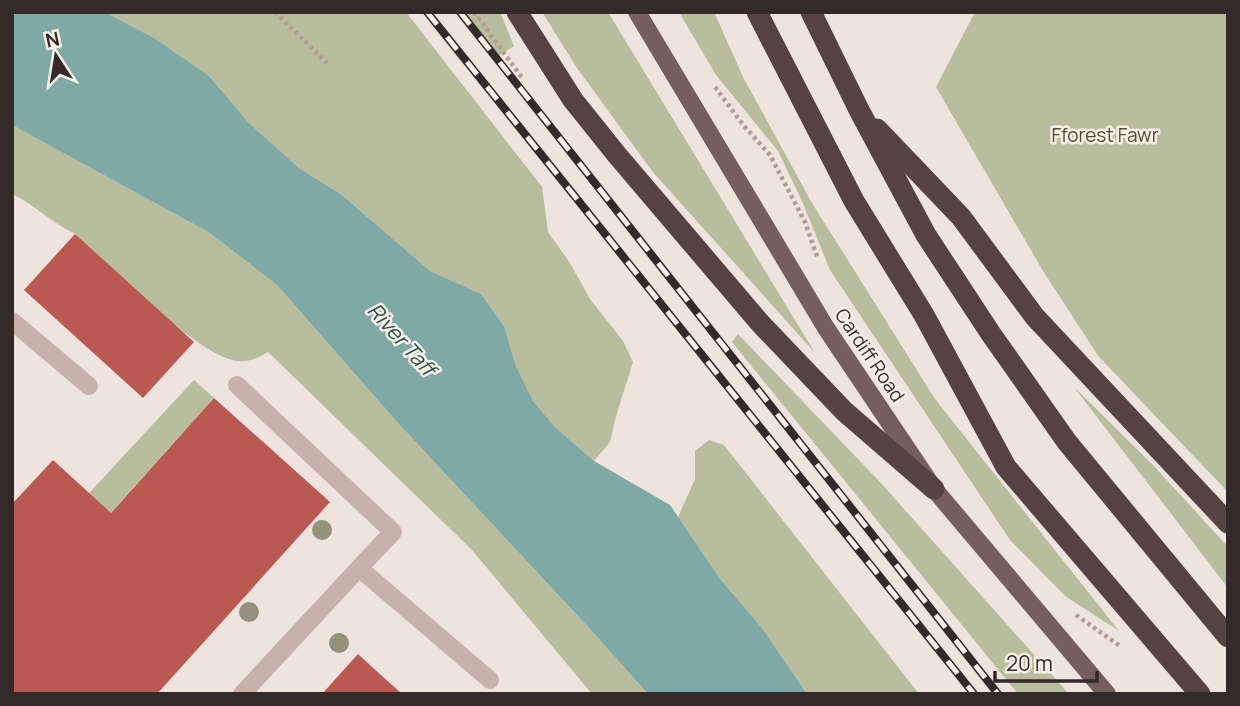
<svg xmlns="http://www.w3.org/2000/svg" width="1240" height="706" viewBox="0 0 1240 706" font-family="Manrope,sans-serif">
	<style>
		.green { fill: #b8bd9e }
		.water { fill: #7fa9a4 }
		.building { fill: #b95951 }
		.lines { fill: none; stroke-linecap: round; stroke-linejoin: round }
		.path { stroke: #b29c94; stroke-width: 4.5; stroke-dasharray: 3.5 3.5; stroke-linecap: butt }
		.minor { stroke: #c6b2aa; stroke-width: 18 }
		.major { stroke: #755f5b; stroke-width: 18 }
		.highway { stroke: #544341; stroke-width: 21 }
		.rail-casing { stroke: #342a29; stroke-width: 8 }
		.rail { stroke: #f7eee8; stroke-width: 5; stroke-dasharray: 16; stroke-linecap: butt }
		.tree { fill: #94927d }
		.labels { text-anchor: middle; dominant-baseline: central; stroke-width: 5; stroke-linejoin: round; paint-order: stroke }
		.park-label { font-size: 19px; fill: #49502f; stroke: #f7eee8 }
		.street-label { font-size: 19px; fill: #342a29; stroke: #f7eee8 }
		.water-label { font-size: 21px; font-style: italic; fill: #23514c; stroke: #f7eee8 }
	</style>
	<rect width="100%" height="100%" fill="#efe3dd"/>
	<g class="green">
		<path d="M105 12H406L542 187 548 232 570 263 590 299 623 341 633 362 616 416 610 442 594 461 555 427 533 401 516 366 504 326 481 294 430 271 342 195 299 168 249 123 209 76 156 39Z"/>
		<path d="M462 12H500L514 46 497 57Z"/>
		<path d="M542 12H608L815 353 652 171 577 68Z"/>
		<path d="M679 12H714L743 77 812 203 935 399 1119 631 1065 596 1010 540 830 270 802 201 778 151 716 75Z"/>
		<path d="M975 12H1228V492L1099 357 1043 271 936 87Z"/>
		<path d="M12 125 210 233 278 286 398 423 590 629 648 694H592L472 550 268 352C258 358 249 362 237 361 197 356 108 264 75 234 52 223 35 205 12 194Z"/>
		<path d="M738 334 880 482 1069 694H1018L732 342Z"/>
		<path d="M194 380 214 398 12 622V576Z"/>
		<path d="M1074 387 1154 466 1228 547V588Z"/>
		<path d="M709 440 724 445 919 694H807L762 628 721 580 678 517 695 479V451Z"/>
	</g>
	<path class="water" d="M12 12H105L156 39 209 76 249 123 299 168 342 195 430 271 481 294 504 326 516 366 533 401 555 427 594 461 670 505 721 580 762 628 807 694H648L590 629 398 423 278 286 210 233 12 125Z"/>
	<g class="building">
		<path d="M75 234 194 342 143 398 24 290Z"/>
		<path d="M214 398 330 502 157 694H12V504L53 460 111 513Z"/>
		<path d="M358 654 371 666 402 694H322Z"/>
	</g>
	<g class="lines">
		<g class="path">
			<path d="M275 12 328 64"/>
			<path d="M474 12 523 79"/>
			<path d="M715 87 744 126 770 155 805 222 818 259"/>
			<path d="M1076 615 1120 646"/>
		</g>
		<g class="minor">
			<path d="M12 321 89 386"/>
			<path d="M237 385 393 532 359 568"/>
			<path d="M242 694 359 568 490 680"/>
		</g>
		<path class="major" d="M637 12 826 328 934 489 1107 694"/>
		<g class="highway">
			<path d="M517 12 573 100 617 155 760 323 844 411 934 489"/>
			<path d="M757 12 854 201 924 315 1006 467 1200 694"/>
			<path d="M811 12 859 110 926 235 991 334 1067 442 1228 637"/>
			<path d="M877 129 961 217 1035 317 1228 523"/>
		</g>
		<defs>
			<g id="rail">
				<path d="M427 12 974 694"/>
				<path d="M460 12 998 694"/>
			</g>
		</defs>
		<use href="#rail" class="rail-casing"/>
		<use href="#rail" class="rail"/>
	</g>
	<g class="tree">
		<circle cx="322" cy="530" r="10"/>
		<circle cx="249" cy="612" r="10"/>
		<circle cx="339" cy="643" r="10"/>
	</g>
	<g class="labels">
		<g class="park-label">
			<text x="1105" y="135">Fforest Fawr</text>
		</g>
		<g class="street-label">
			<text transform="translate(870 355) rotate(56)">Cardiff Road</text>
		</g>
		<g class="water-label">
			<text transform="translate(402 339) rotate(48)">River Taff</text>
		</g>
	</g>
	<rect width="1240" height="706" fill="none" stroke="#342a29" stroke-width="28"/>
	<g transform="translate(56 56) rotate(348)" stroke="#f7eee8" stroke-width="5" paint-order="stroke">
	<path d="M0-5L12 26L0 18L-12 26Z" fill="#342a29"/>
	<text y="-10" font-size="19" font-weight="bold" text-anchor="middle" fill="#342a29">N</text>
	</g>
	<path d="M995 671v10h102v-10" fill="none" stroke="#342a29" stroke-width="3.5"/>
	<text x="1006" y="671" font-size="21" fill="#342a29" stroke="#f7eee8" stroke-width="5" paint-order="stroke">20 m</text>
</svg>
